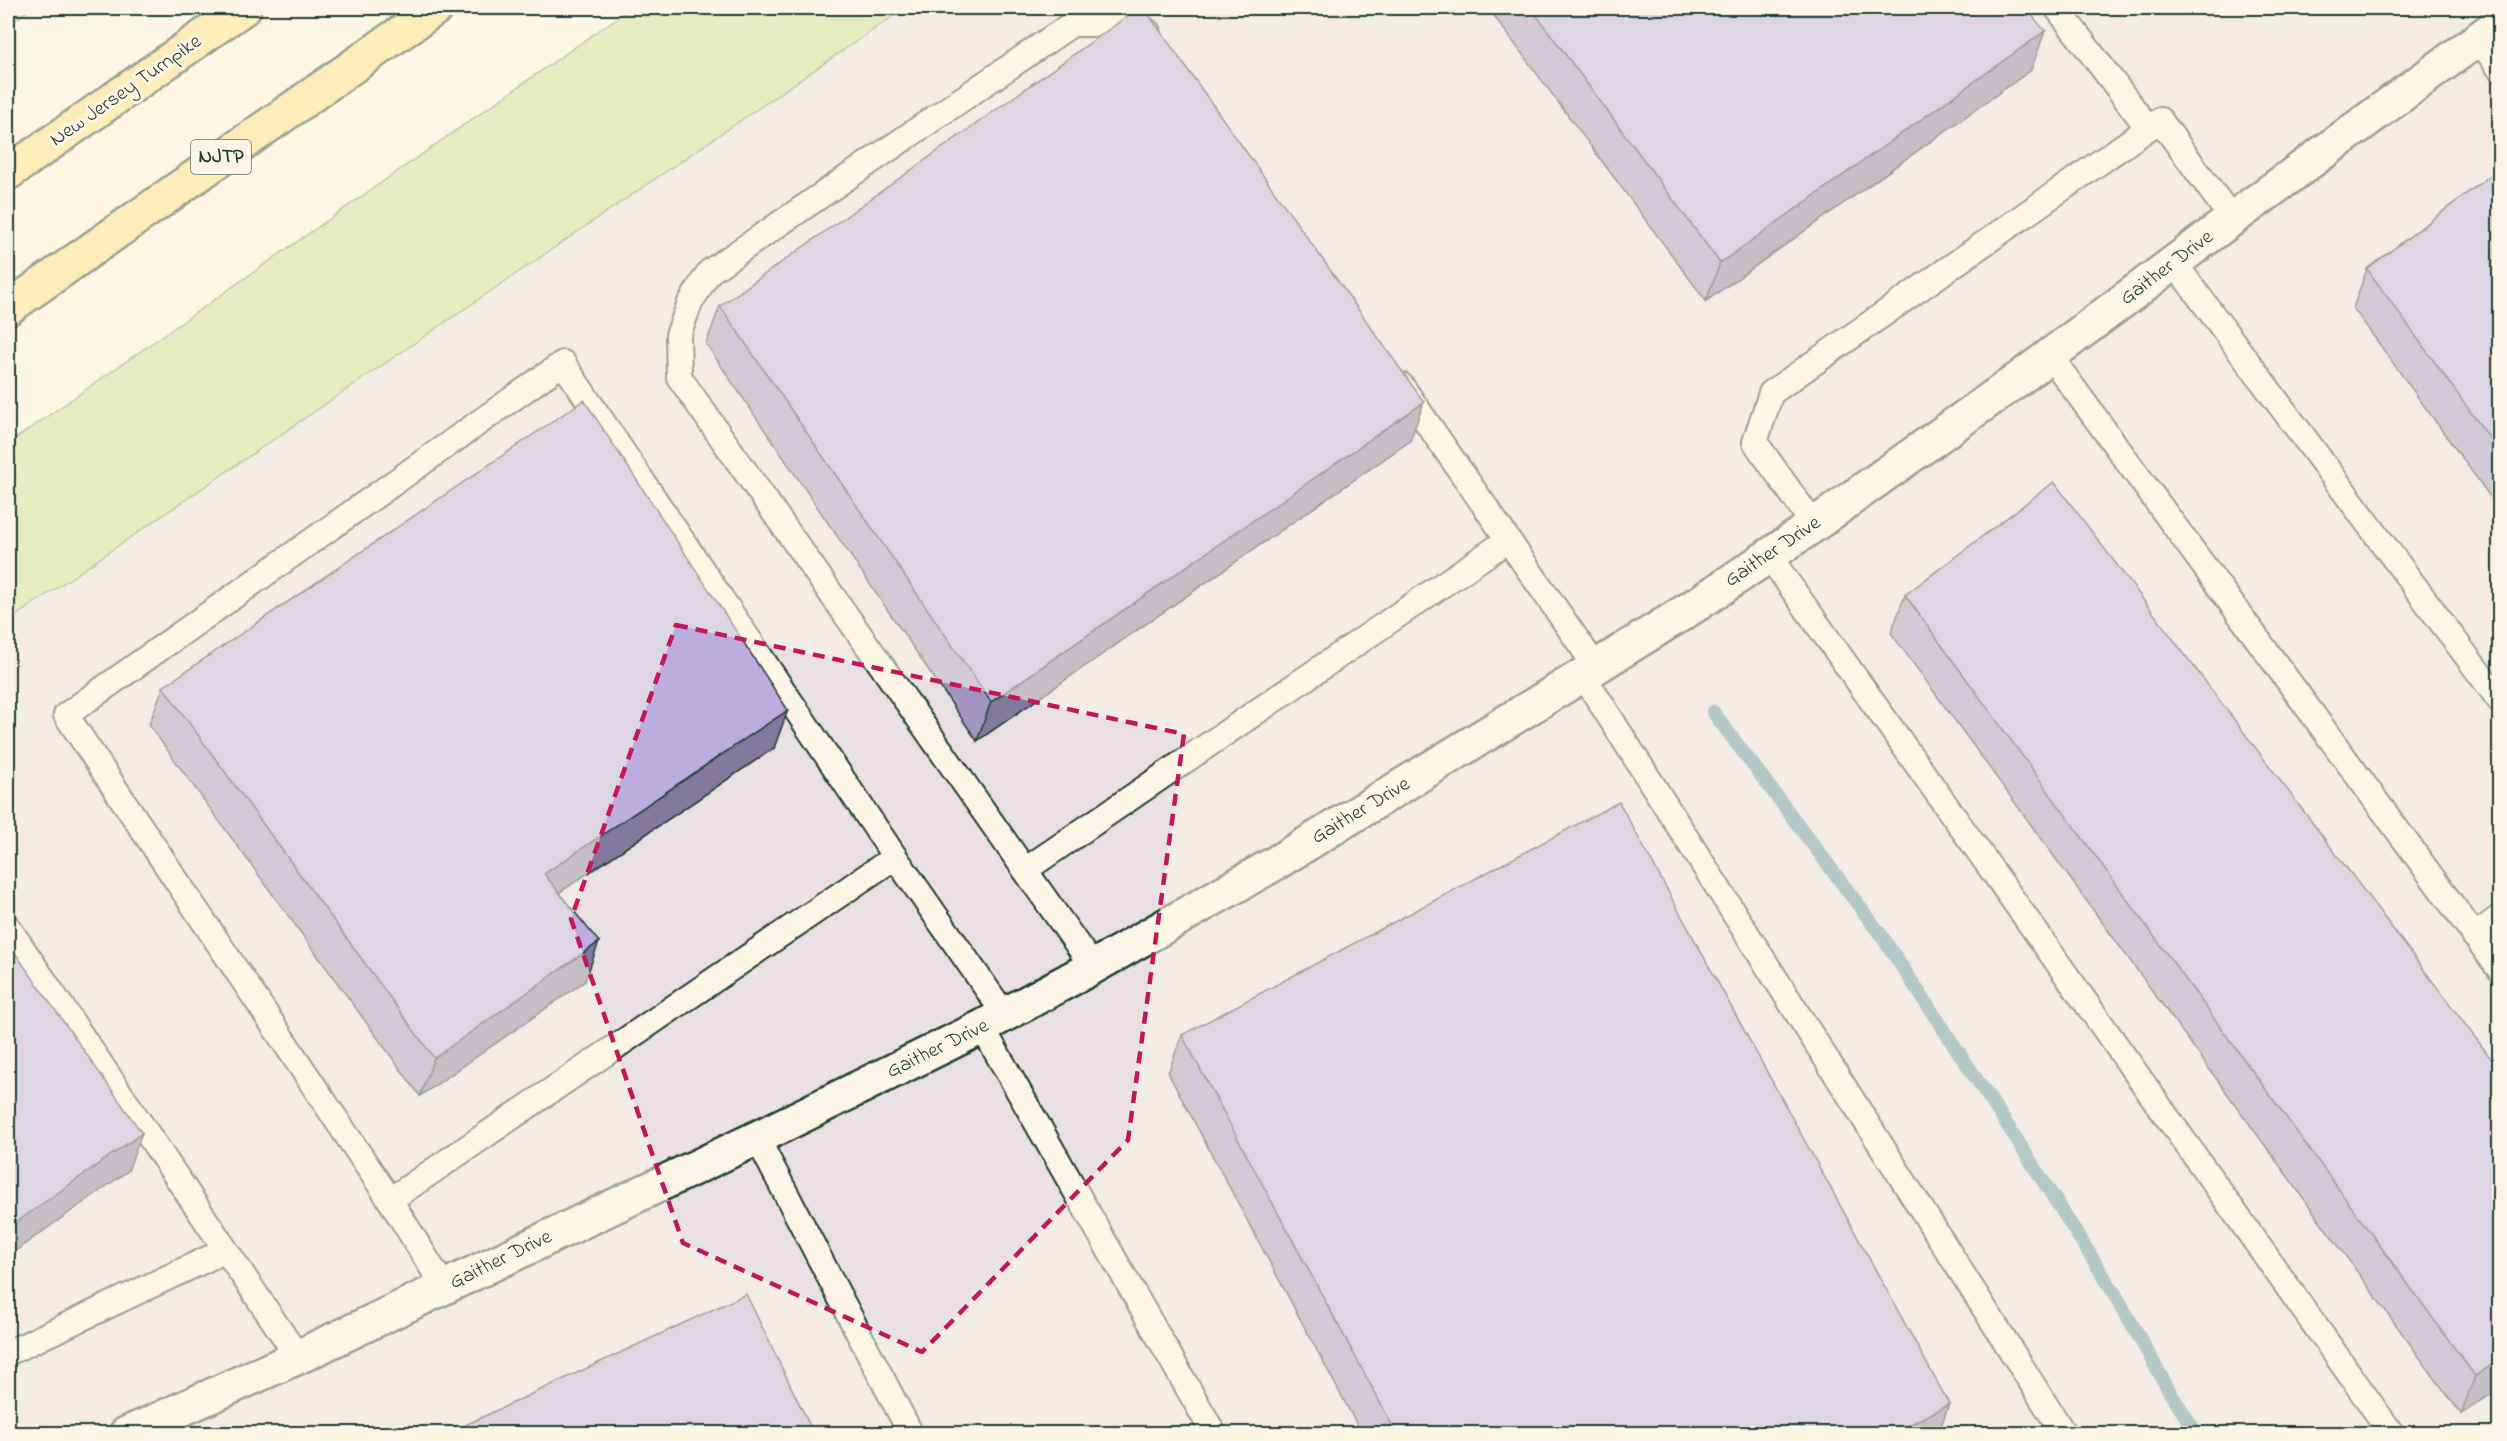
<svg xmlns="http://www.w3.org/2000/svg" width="2507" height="1441" viewBox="0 0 2507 1441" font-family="'Indie Flower',sans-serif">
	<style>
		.built { fill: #e8e0e3 }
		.green { fill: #c9e197; stroke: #748f66; stroke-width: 1.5 }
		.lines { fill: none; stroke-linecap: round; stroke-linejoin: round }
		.stream { stroke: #618fa2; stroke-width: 14 }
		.service-casing { stroke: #1f3d34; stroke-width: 28 }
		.minor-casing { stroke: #1f3d34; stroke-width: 38 }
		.motorway-casing { stroke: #1f3d34; stroke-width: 38 }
		.service { stroke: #fcf5e5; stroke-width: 24 }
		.minor { stroke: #fcf5e5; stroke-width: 33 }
		.motorway { stroke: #fbe080; stroke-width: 33 }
		.wall { fill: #a196bf; stroke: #1f3d34; stroke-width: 1.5 }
		.shaded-wall { fill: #837a9b; stroke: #1f3d34; stroke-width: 1.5 }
		.building { fill: #bbaede; stroke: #1f3d34; stroke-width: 1.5 }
		.marked { fill: none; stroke: #c2185b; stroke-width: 4.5; stroke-dasharray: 12 8; stroke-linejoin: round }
		.labels { text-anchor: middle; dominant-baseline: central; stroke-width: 6; stroke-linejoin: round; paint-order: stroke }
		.shield { fill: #fcf5e5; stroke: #617469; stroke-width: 1.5 }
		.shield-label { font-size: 20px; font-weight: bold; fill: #1f3d34 }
		.street-label { font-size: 21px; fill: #1f3d34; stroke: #fcf5e5 }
	</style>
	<rect width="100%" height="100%" fill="#fcf5e5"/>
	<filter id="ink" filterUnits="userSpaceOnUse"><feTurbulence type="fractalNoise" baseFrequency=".0167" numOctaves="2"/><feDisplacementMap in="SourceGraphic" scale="12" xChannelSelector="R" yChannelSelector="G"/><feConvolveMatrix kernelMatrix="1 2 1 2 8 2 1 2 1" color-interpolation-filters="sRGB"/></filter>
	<g filter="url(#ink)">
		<path class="built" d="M895 8H2499V1433H8V621L351 386Z"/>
		<g class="green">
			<path d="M8 8H32L8 25Z"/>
			<path d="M631 8H905L8 621V444Z"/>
		</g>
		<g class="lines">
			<path class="stream" d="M1713 712 1881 935 2017 1140 2115 1294 2171 1394 2197 1434"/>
			<defs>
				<g id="service">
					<path d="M2057 8 2148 128"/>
					<path d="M2478 39 2500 69"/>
					<path d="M2175 264 2500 701"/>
					<path d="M2050 356 2500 970"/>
					<path d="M1401 385 1596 667"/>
					<path d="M1814 525 1755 442 1771 393 2160 120 2232 219"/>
					<path d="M1769 556 2392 1434"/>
					<path d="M1583 675 2064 1434"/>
					<path d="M1025 870 1508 540"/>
					<path d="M8 927 298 1357"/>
					<path d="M2474 936 2500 917"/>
					<path d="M1093 967 679 377 678 335 690 303 709 272 1072 24H1135L1148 32"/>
					<path d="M982 1027 1214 1434"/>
					<path d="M757 1138 911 1434"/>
					<path d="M390 1200 895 857"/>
					<path d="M444 1287 390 1200 66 715 563 363 895 857 1005 1015"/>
					<path d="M8 1353 224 1251"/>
				</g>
				<path id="minor" d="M126 1434 298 1357 757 1138 982 1027 1093 967 1274 864 1596 667 1699 603 1814 525 2020 378 2232 219 2500 23"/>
				<g id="motorway">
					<path d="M8 173 244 8"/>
					<path d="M8 308 436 8"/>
				</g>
			</defs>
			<use href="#service" class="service-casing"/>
			<use href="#minor" class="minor-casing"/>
			<use href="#motorway" class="motorway-casing"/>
			<use href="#service" class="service"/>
			<use href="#minor" class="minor"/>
			<use href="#motorway" class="motorway"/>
		</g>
		<g class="wall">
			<path d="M1488 8H2026L2031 70 1706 301Z"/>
			<path d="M2499 169V509L2353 308 2367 269Z"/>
			<path d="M720 306 1410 441 977 741 706 344Z"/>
			<path d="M1905 595 2499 1389 2461 1414 1891 633Z"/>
			<path d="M163 687 774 748 559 893 585 981 420 1096 149 725Z"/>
			<path d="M1182 1035 1949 1404 1938 1434H1362L1168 1073Z"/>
		</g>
		<g class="shaded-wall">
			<path d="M2045 31 2031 70 1706 301 1720 263Z"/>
			<path d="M1424 402 1410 441 977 741 991 702Z"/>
			<path d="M788 710 774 748 530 912 544 874Z"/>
			<path d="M599 942 585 981 420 1096 434 1058Z"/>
			<path d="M142 1133 128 1171 8 1256V1228Z"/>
			<path d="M2499 1360V1389L2461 1414 2475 1376Z"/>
			<path d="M1949 1404 1938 1434H1892Z"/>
		</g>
		<g class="building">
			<path d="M1139 8H1144L1424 402 991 702 720 306Z"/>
			<path d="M1531 8H2026L2045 31 1720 263Z"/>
			<path d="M2499 169V451L2367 269Z"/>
			<path d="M584 400 788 710 544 874 599 942 434 1058 163 687Z"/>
			<path d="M2054 482 2499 1069V1360L2475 1376 1905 595Z"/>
			<path d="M1619 802 1949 1404 1892 1434H1397L1182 1035Z"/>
			<path d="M8 943 142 1133 8 1228Z"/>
			<path d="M746 1294 814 1434H446Z"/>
		</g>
	</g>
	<path d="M0 0H2507V1441H0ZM676 625 1184 734 1128 1140 922 1352 683 1243 571 919Z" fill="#fcf5e5" fill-opacity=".55" fill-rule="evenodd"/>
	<path class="marked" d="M676 625 1184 734 1128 1140 922 1352 683 1243 571 919Z"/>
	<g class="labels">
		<rect class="shield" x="191" y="140" width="60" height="34" rx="4.5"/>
		<g class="shield-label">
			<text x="221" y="157">NJTP</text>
		</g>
		<g class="street-label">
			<text transform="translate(126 91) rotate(-35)">New Jersey Turnpike</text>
			<text transform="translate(2167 268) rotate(-37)">Gaither Drive</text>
			<text transform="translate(1773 552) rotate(-34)">Gaither Drive</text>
			<text transform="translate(1361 811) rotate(-31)">Gaither Drive</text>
			<text transform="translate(938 1049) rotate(-26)">Gaither Drive</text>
			<text transform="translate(501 1260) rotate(-26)">Gaither Drive</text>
		</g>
	</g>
	<rect width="2507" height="1441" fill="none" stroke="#fcf5e5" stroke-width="30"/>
	<rect x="15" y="15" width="2477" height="1411" fill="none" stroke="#1f3d34" stroke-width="2" filter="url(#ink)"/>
</svg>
